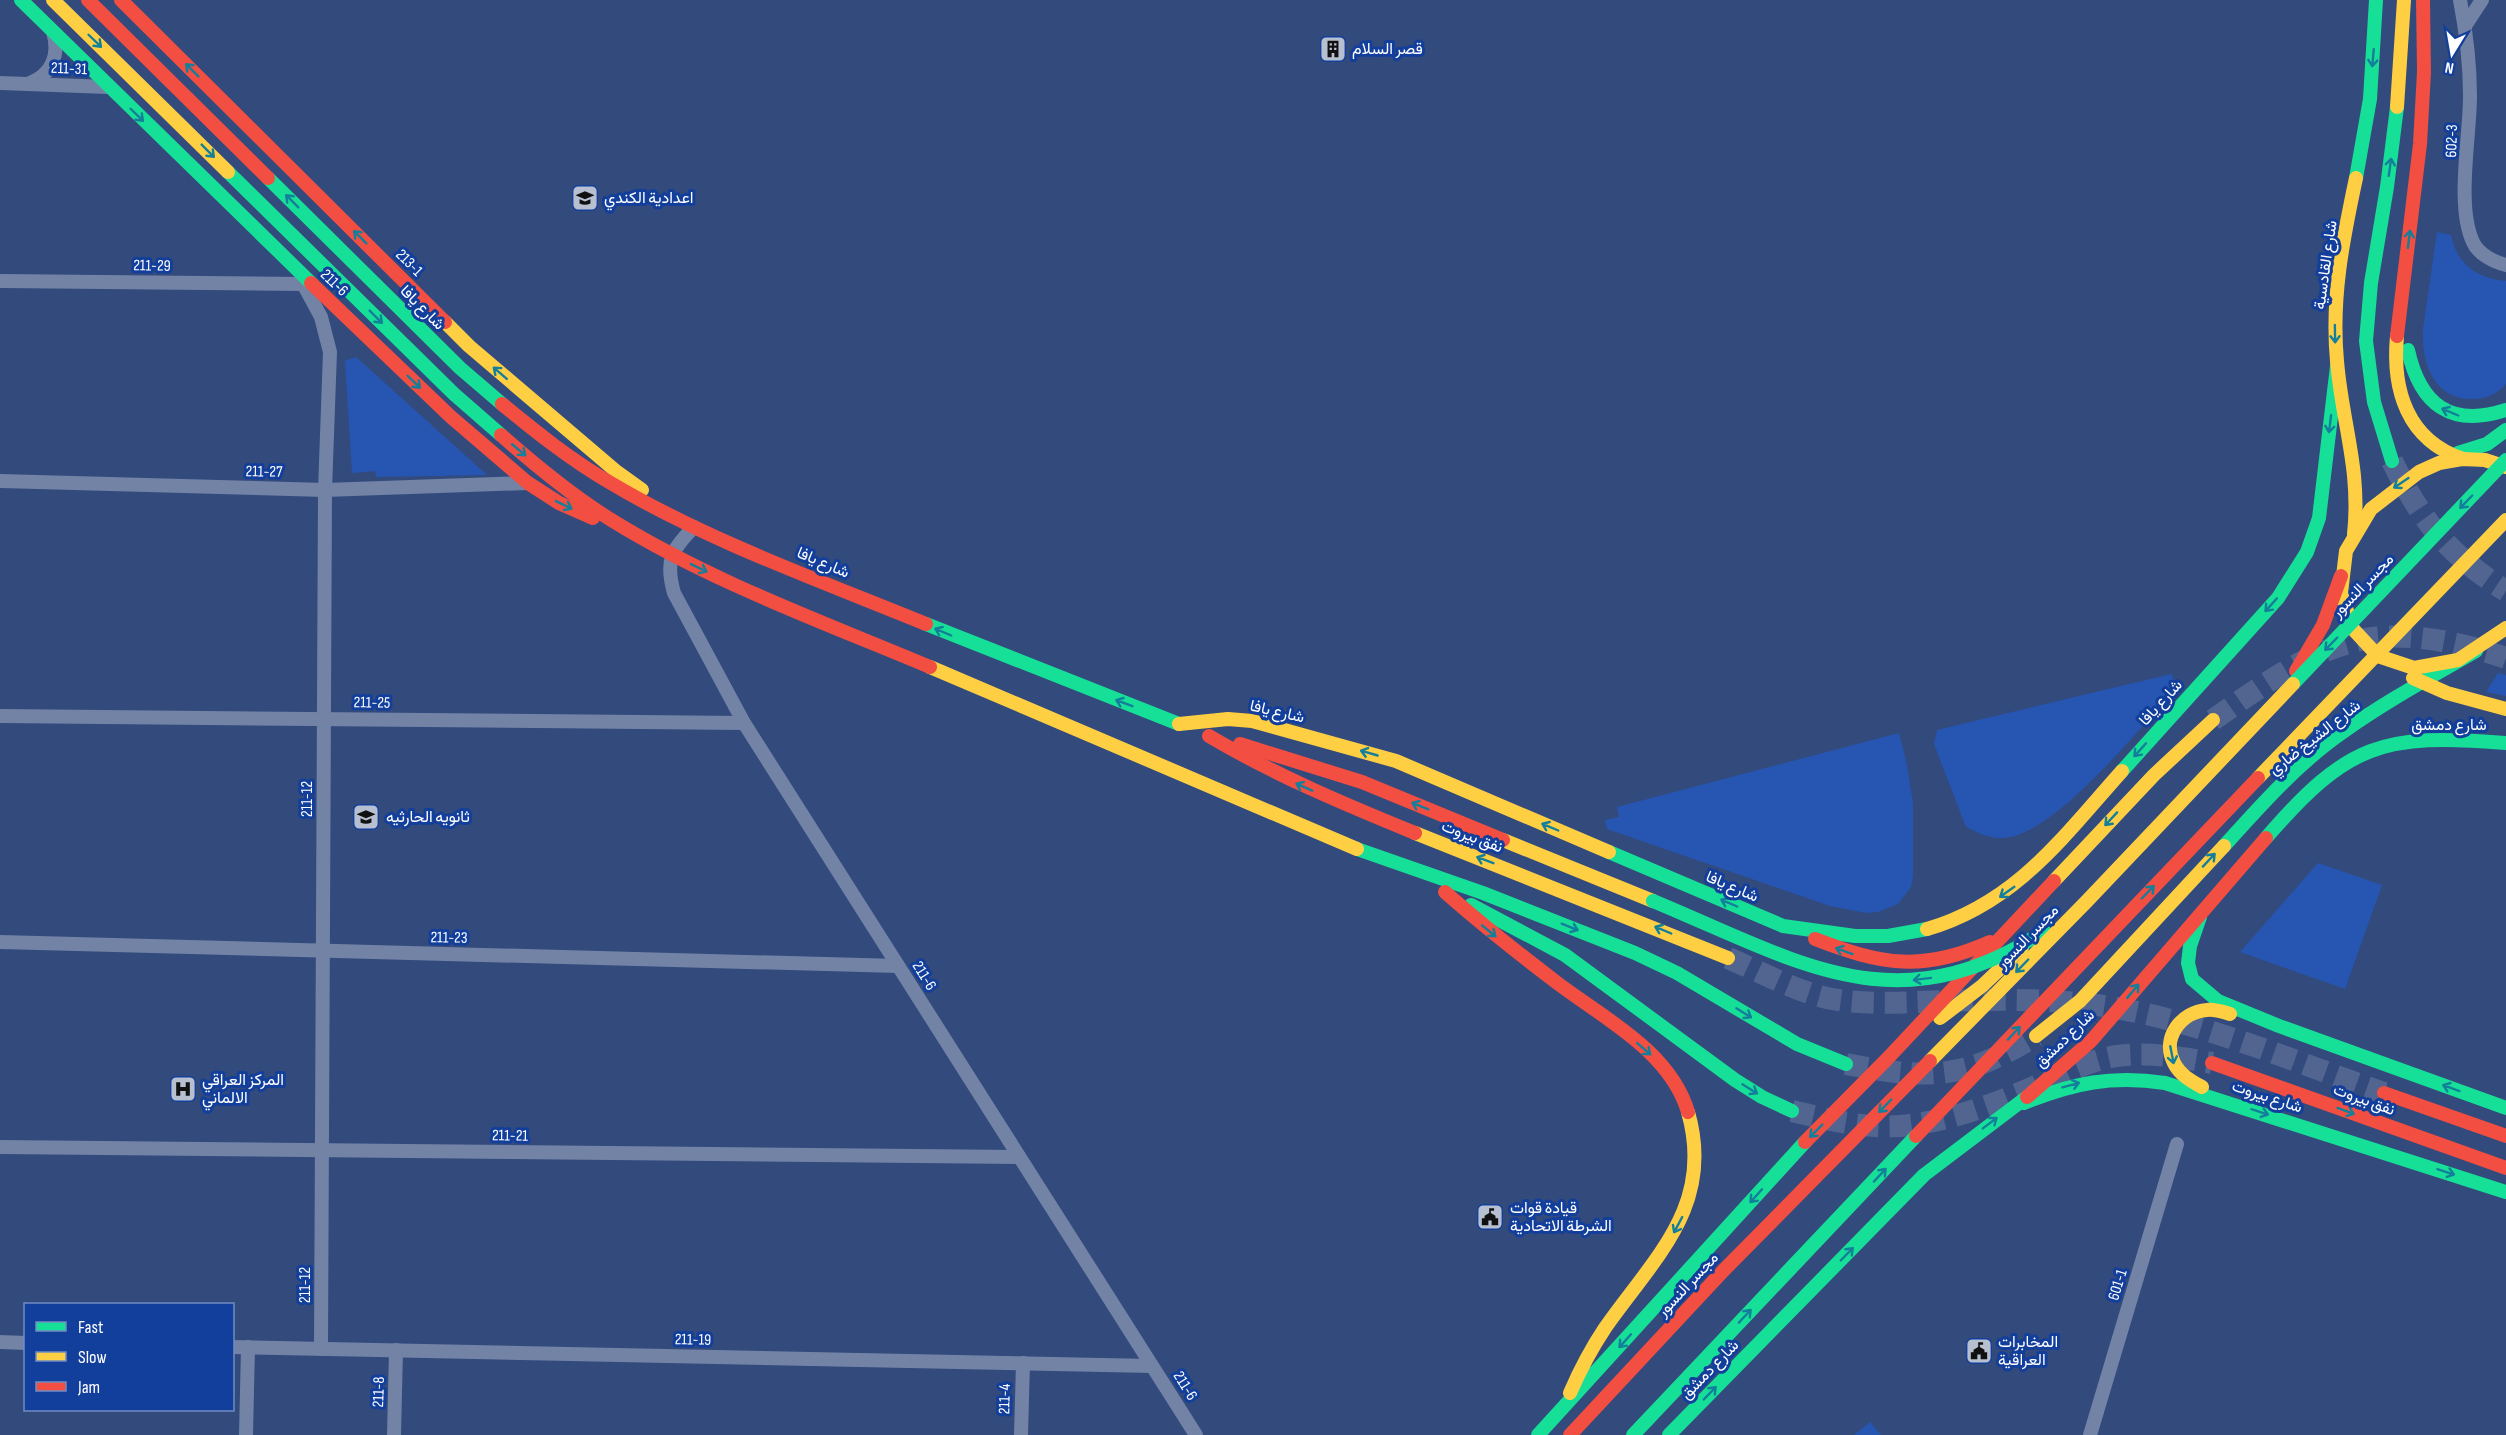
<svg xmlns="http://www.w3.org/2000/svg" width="2506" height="1435" viewBox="0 0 2506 1435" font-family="'Sofia Sans Condensed',Vazirmatn,sans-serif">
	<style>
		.green { fill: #2756b2 }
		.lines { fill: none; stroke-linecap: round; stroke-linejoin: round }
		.primary-tunnel { stroke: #516590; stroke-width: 22; stroke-dasharray: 22 11; stroke-linecap: butt }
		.street { stroke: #7283a6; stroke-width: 14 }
		.fast { stroke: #16e098; stroke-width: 14 }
		.slow { stroke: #ffcf43; stroke-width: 14 }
		.jam { stroke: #f24e42; stroke-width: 14 }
		.fast-bridge { stroke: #16e098; stroke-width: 14 }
		.slow-bridge { stroke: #ffcf43; stroke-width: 14 }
		.jam-bridge { stroke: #f24e42; stroke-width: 14 }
		.oneway { stroke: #147f9a }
		.labels { text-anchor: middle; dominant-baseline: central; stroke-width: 6; stroke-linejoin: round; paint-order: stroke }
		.poi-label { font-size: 16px; fill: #fff; stroke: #133f9c; text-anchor: start }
		.street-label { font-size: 16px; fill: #fff; stroke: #133f9c }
	</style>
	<rect width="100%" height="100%" fill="#324a7c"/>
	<g class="green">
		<path d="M2437 232 2451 235C2456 263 2477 279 2506 281V384C2497 394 2486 399 2473 399 2433 400 2421 361 2423 329Z"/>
		<path d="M356 357 487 475 376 477 375 471 352 473 345 361Z"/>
		<path d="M2498 673 2506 675V696L2486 692Z"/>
		<path d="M2171 674 2178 686C2143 724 2052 840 2000 838 1988 838 1977 832 1966 827L1934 744 1937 730Z"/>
		<path d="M1899 733 1906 760 1913 803V876L1911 887 1898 904 1878 912 1866 913 1830 906 1607 829 1605 820 1619 817 1617 807Z"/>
		<path d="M2318 863 2382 885 2345 989 2240 952Z"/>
		<path d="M1870 1422 1881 1435H1854Z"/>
	</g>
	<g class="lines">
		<g class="primary-tunnel">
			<path d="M2392 461C2422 522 2448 554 2506 591"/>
			<path d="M2213 720C2260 687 2312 647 2371 638 2411 632 2467 644 2506 658"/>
			<path d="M1728 958C1761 972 1802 995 1838 1000 1875 1005 1910 1002 1947 1001 1997 999 2048 999 2097 1005 2194 1018 2292 1061 2384 1093"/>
			<path d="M1846 1064C1883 1071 1921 1078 1958 1070 1986 1065 2011 1050 2036 1036"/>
			<path d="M1792 1111C1827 1119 1864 1129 1900 1126 1947 1122 1993 1105 2036 1086 2061 1075 2089 1060 2117 1056 2150 1052 2180 1057 2212 1063"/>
		</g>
		<g class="street">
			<path d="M2460 0C2466 31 2470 64 2470 96 2470 137 2456 206 2473 242 2478 254 2494 262 2506 265"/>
			<path d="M2465 26 2482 0"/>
			<path d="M0 83 108 87"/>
			<path d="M30 83C52 74 60 55 53 32"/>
			<path d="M301 280 321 317 330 352 325 490 321 1349"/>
			<path d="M0 281 303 284"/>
			<path d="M0 481 325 490 528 483"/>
			<path d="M694 527C671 550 665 561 674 593L744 723 1196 1435"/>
			<path d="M0 716 744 723"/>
			<path d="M0 942 898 966"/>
			<path d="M0 1147 1019 1157"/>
			<path d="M0 1342 26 1343"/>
			<path d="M232 1347 1152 1366"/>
			<path d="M246 1435 248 1347"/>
			<path d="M394 1435 396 1350"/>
			<path d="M1021 1435 1023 1363"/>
			<path d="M2090 1435 2177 1144"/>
		</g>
		<g class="fast">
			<path d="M21 0 311 283"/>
			<path d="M228 172 454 394 501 435"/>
			<path d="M268 178 460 368 502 404"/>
			<path d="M2356 178 2370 99 2376 0"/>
			<path d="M2408 350C2420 405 2451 428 2506 410"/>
			<path d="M2458 453 2487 444 2506 430"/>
			<path d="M2392 461 2374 402 2366 341 2371 283 2387 187 2397 107"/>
			<path d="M926 624 1179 724"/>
			<path d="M2122 771 2278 598 2307 552 2319 518 2337 366"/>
			<path d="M2266 838C2348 743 2383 733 2506 743"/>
			<path d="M2224 846C2260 806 2298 763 2343 732 2385 702 2431 677 2476 651"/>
			<path d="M1357 849 1483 893 1635 953 1677 973 1797 1044 1846 1064"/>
			<path d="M1609 852 1783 926 1855 936H1888L1927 929"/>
			<path d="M1471 905 1565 955 1735 1080 1762 1097 1792 1111"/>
			<path d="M2200 917 2190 946 2188 963 2192 979 2218 1001 2279 1026 2506 1108"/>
			<path d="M2024 1103C2073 1083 2112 1075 2165 1083L2506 1192"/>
			<path d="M1538 1435 1805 1142"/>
			<path d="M1669 1435 1924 1175 2027 1097"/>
		</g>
		<g class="slow">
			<path d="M53 0 228 172"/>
			<path d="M2397 107 2404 0"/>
			<path d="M445 322 469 346 617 472 642 490"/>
			<path d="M2397 336C2392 390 2407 440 2463 459"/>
			<path d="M2506 467 2485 460 2462 459 2439 463 2419 472 2371 509 2346 551 2341 593 2353 629 2378 656 2414 668 2458 660 2506 628"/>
			<path d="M2354 534C2361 469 2342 423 2337 361 2331 298 2343 239 2356 178"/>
			<path d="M930 667 1357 849"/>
			<path d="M2413 678 2447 693 2506 709"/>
			<path d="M1179 724 1228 719 1252 721 1396 761 1609 852"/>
			<path d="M1415 833 1728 958"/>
			<path d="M1503 840 1653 901"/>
			<path d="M2054 881 2154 775 2213 720"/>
			<path d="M1927 929C2016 903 2063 837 2122 771"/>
			<path d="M1940 1018 1982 986 2022 948"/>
			<path d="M2036 1036 2080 1001 2224 846"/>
			<path d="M2202 1087C2191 1081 2180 1075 2174 1063 2161 1038 2181 1012 2207 1010 2214 1009 2223 1012 2230 1014"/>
			<path d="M1570 1393C1580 1370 1591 1349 1605 1328 1654 1258 1715 1206 1688 1112"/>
		</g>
		<g class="jam">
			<path d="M88 0 268 178"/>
			<path d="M121 0 445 322"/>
			<path d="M311 283 451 417 528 483 559 503 593 518"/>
			<path d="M2397 336 2420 144 2424 72 2423 0"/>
			<path d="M502 404C536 432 571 460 609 482 706 540 821 581 926 624"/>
			<path d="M501 435C536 466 572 496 613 521 712 582 823 622 930 667"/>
			<path d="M2296 671 2323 625 2341 576"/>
			<path d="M1209 736C1275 775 1344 804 1415 833"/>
			<path d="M1240 744 1362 782 1503 840"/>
			<path d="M1445 892C1481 924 1518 953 1556 982 1603 1018 1670 1051 1688 1112"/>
			<path d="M1815 939C1882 965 1923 972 1990 942"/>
			<path d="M2212 1063 2506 1168"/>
			<path d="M2384 1093 2506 1136"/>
			<path d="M2027 1097 2091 1041 2266 838"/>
			<path d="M1805 1142 1888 1058 2054 881"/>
		</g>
		<g class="fast-bridge">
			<path d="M2293 684 2506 460"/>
			<path d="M1653 901C1796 960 1896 1029 2044 931"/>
			<path d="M1633 1435 1916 1136"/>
		</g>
		<g class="slow-bridge">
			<path d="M2258 778 2506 520"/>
			<path d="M1930 1061 2087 901 2293 684"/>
		</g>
		<g class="jam-bridge">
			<path d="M1916 1136 2258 778"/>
			<path d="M1570 1435 1723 1271 1930 1061"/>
		</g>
	</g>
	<defs><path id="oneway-shaft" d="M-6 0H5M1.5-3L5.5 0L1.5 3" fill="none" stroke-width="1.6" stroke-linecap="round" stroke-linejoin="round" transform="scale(1.5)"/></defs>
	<g class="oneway">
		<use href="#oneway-shaft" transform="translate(95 41) rotate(44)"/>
		<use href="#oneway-shaft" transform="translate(2373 58) rotate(95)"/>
		<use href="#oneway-shaft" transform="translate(192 70) rotate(-135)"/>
		<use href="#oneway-shaft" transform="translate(137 115) rotate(44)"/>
		<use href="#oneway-shaft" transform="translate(208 151) rotate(45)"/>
		<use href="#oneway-shaft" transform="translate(2390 167) rotate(-82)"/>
		<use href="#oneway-shaft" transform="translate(292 201) rotate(-135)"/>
		<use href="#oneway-shaft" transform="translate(360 237) rotate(-135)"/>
		<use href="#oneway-shaft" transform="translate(2409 239) rotate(-83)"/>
		<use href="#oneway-shaft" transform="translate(376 317) rotate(45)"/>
		<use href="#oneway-shaft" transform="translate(2335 334) rotate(89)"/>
		<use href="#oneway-shaft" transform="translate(500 373) rotate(-139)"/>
		<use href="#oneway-shaft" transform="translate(414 382) rotate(44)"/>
		<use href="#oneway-shaft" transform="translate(2450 412) rotate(-157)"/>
		<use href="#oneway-shaft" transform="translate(2330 424) rotate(97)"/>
		<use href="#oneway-shaft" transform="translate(519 450) rotate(40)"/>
		<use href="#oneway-shaft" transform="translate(2401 483) rotate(146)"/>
		<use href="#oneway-shaft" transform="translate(2466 502) rotate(134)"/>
		<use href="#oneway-shaft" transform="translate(564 505) rotate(26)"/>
		<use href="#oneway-shaft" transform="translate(699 568) rotate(26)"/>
		<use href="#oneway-shaft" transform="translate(2271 605) rotate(132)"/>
		<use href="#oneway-shaft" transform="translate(943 632) rotate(-157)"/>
		<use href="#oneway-shaft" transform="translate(2331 644) rotate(134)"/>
		<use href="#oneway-shaft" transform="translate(1124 703) rotate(-159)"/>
		<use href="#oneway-shaft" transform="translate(2140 750) rotate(132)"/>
		<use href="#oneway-shaft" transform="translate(1369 753) rotate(-164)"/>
		<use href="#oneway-shaft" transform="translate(1304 787) rotate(-156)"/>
		<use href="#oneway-shaft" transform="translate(1420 806) rotate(-158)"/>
		<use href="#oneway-shaft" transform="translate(2111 819) rotate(133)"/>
		<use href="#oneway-shaft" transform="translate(1550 827) rotate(-157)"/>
		<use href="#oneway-shaft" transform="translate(1485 860) rotate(-159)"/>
		<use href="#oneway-shaft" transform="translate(2209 860) rotate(-47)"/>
		<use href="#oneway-shaft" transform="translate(2007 892) rotate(145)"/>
		<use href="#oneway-shaft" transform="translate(2148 892) rotate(-46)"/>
		<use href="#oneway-shaft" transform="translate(1729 903) rotate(-157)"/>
		<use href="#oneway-shaft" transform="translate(1570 927) rotate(22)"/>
		<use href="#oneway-shaft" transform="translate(1663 930) rotate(-157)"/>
		<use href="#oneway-shaft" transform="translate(1489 931) rotate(39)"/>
		<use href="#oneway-shaft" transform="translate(1844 951) rotate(-160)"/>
		<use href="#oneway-shaft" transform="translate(2022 966) rotate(134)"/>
		<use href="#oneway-shaft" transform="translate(1922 979) rotate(173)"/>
		<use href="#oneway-shaft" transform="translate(2133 991) rotate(-50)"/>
		<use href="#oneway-shaft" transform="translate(1744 1013) rotate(32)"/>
		<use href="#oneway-shaft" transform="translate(2014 1033) rotate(-47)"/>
		<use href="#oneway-shaft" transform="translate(1644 1049) rotate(41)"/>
		<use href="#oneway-shaft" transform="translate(2172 1055) rotate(79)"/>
		<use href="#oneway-shaft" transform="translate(2071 1085) rotate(-15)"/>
		<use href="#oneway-shaft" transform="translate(2451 1088) rotate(-160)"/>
		<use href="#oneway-shaft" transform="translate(1750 1089) rotate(32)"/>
		<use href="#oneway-shaft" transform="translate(1885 1106) rotate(134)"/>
		<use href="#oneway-shaft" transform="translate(2346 1111) rotate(20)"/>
		<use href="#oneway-shaft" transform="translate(2260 1112) rotate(18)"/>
		<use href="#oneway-shaft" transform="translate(1990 1123) rotate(-37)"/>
		<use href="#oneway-shaft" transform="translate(1816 1131) rotate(135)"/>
		<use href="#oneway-shaft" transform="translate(2446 1172) rotate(18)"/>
		<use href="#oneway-shaft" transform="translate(1880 1175) rotate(-47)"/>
		<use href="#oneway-shaft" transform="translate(1756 1196) rotate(132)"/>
		<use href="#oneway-shaft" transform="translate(1678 1225) rotate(118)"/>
		<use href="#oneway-shaft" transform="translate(1847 1254) rotate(-46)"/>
		<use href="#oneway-shaft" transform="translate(1745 1316) rotate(-47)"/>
		<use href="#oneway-shaft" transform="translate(1625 1341) rotate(132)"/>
		<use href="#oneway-shaft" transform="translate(1710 1393) rotate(-46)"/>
	</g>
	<defs>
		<symbol id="building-square" viewBox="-11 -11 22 22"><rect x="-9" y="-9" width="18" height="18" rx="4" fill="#b7c0d1" stroke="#133f9c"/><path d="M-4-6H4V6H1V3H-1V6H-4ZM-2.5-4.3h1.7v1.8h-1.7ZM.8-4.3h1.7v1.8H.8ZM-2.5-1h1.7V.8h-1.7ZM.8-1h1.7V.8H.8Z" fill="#111"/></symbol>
		<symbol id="school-square" viewBox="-11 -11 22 22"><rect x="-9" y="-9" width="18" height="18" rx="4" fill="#b7c0d1" stroke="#133f9c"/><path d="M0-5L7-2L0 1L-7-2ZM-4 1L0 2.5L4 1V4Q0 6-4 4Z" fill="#111"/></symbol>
		<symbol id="hospital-square" viewBox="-11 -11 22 22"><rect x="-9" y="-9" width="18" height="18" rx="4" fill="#b7c0d1" stroke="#133f9c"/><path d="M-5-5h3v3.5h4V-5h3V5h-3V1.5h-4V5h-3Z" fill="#111"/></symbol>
		<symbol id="civic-square" viewBox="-11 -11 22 22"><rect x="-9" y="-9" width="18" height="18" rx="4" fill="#b7c0d1" stroke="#133f9c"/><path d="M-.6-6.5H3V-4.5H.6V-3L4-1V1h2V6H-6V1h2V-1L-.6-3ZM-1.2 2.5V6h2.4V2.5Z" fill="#111"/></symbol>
	</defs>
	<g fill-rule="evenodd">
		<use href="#building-square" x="1318" y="34" width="30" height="30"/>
		<use href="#school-square" x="570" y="183" width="30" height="30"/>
		<use href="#school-square" x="351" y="802" width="30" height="30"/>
		<use href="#hospital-square" x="168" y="1074" width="30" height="30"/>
		<use href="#civic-square" x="1475" y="1202" width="30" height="30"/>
		<use href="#civic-square" x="1964" y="1336" width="30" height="30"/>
	</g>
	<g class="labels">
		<g class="poi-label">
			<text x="1352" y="49">قصر السلام</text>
			<text x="604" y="198">اعدادية الكندي</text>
			<text x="386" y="817">ثانويه الحارثيه</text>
			<text x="202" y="1080">المركز العراقي<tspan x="202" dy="18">الالماني</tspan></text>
			<text x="1510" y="1208">قيادة قوات<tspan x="1510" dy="18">الشرطة الاتحادية</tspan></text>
			<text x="1998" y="1342">المخابرات<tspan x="1998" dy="18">العراقية</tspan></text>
		</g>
		<g class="street-label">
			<text transform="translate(69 69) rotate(2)">211-31</text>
			<text transform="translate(2452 141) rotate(-88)">602-3</text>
			<text transform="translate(409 263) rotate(45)">213-1</text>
			<text transform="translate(2326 265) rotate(-82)">شارع القادسية</text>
			<text transform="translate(152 266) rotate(1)">211-29</text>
			<text transform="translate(334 283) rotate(44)">211-6</text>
			<text transform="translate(422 308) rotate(45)">شارع يافا</text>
			<text transform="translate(264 472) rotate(1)">211-27</text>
			<text transform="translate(823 563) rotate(23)">شارع يافا</text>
			<text transform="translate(2363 586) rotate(-46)">مجسر النسور</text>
			<text transform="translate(372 703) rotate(1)">211-25</text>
			<text transform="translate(2161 703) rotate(-48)">شارع يافا</text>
			<text transform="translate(1277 712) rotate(13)">شارع يافا</text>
			<text x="2449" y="725">شارع دمشق</text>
			<text transform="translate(2315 738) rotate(-38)">شارع الشيخ ضاري</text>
			<text transform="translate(307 799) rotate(-90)">211-12</text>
			<text transform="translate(1472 837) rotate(21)">نفق بيروت</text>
			<text transform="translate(1732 887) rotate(23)">شارع يافا</text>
			<text transform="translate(2028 937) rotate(-46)">مجسر النسور</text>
			<text transform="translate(449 938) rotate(1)">211-23</text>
			<text transform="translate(924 976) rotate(58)">211-6</text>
			<text transform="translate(2065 1039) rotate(-44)">شارع دمشق</text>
			<text transform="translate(2267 1097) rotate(18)">شارع بيروت</text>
			<text transform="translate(2364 1100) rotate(20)">نفق بيروت</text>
			<text transform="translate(510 1136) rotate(1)">211-21</text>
			<text transform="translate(305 1285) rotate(-90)">211-12</text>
			<text transform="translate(1688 1285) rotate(-47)">مجسر النسور</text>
			<text transform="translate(2118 1285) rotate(-73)">601-1</text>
			<text transform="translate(693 1340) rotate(1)">211-19</text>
			<text transform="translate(1710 1370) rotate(-46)">شارع دمشق</text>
			<text transform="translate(1185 1386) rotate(58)">211-6</text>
			<text transform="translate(379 1392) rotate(-88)">211-8</text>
			<text transform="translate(1005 1399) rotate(-89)">211-4</text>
		</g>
	</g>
	<rect x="24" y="1303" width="210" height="108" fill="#133f9c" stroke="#718cc4" stroke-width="1.5"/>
	<rect x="36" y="1322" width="30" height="9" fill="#16e098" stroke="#718cc4" stroke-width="1.5"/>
	<text x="78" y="1333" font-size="18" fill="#ffffff">Fast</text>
	<rect x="36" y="1352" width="30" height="9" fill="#ffcf43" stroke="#718cc4" stroke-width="1.5"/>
	<text x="78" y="1363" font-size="18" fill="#ffffff">Slow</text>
	<rect x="36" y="1382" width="30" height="9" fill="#f24e42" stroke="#718cc4" stroke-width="1.5"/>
	<text x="78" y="1393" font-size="18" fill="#ffffff">Jam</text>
	<g transform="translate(2452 54) rotate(191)" stroke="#133f9c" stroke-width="4.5" paint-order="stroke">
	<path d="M0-4.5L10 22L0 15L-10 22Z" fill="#ffffff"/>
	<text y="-9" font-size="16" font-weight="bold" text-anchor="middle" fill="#ffffff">N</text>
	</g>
</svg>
